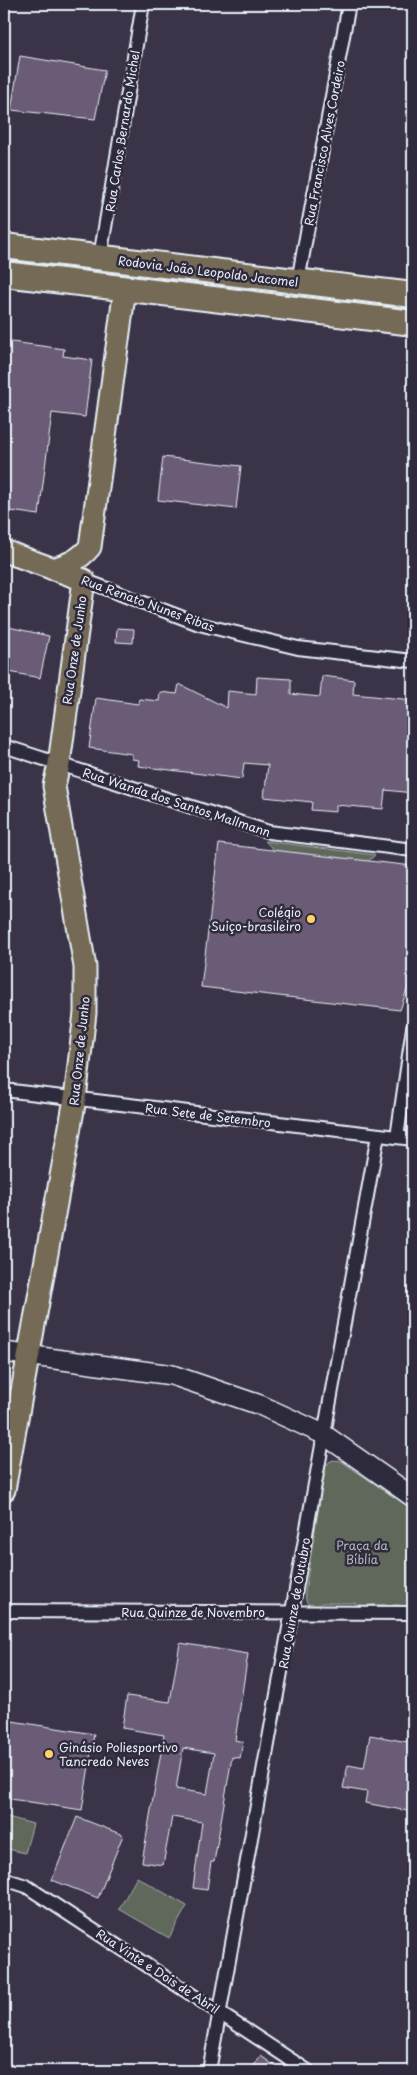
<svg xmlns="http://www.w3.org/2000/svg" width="417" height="2075" viewBox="0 0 417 2075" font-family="'Playpen Sans',sans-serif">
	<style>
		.green { fill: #5f675a; stroke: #a4aca9 }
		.building { fill: #6b5b76; stroke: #e8f1f8; fill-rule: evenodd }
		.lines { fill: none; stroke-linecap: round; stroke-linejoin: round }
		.street-casing { stroke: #e8f1f8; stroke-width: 16 }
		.secondary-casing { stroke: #e8f1f8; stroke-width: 22 }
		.primary-casing { stroke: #e8f1f8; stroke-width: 25 }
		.highway-casing { stroke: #e8f1f8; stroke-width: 28 }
		.street { stroke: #2f2a3d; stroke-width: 12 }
		.secondary { stroke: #2f2a3d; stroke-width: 19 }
		.primary { stroke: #746b55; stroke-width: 21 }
		.highway { stroke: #746b55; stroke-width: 24 }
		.poi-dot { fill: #ffd166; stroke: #2f2a3d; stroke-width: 2 }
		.labels { text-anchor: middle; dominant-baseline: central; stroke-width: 5; stroke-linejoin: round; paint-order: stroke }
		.street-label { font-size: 12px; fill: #e8f1f8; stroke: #2f2a3d }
		.poi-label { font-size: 12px; fill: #e8f1f8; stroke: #2f2a3d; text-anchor: end }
		.park-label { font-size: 12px; fill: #b1bab9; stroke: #2f2a3d }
	</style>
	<rect width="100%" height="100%" fill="#3b3448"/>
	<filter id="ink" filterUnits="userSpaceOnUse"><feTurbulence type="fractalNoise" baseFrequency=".02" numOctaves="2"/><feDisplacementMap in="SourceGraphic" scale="10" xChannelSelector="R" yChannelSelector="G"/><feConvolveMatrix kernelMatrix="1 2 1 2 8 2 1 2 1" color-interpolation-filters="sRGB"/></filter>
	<g filter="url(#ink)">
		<g class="green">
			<path d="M265 841 375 855 360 869 284 861Z"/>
			<path d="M333 1460 341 1461 413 1510V1607L411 1609H404L399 1605H371L367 1609H360L355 1603H321L317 1607 310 1606 306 1601 305 1592 325 1468 329 1462Z"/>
			<path d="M4 1816 33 1824 25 1853 4 1848Z"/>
			<path d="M137 1877 187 1906 169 1938 119 1909Z"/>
		</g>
		<g class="building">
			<path d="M20 56 105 70 95 119 11 110Z"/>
			<path d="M4 341 64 349 63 356 92 360 85 417 52 413 39 515 4 510Z"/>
			<path d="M163 457 241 466 236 509 158 500Z"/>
			<path d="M4 626 49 636 40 678 4 671Z"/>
			<path d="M117 628 134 629 133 643 116 642Z"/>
			<path d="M322 676 354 680 353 694 413 700V793L385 790 383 809 336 805V812L311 810 312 802 264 797 268 765 244 763 242 779 138 766 139 760 132 759V754L89 748 96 698 138 704 139 699 159 701 160 692 177 694 179 684 227 708 228 691 256 694 257 677 291 679V694L320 697Z"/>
			<path d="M219 844 413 866V972L400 1010 201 987Z"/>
			<path d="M180 1643 248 1654 235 1740 243 1742 240 1758 232 1757 214 1862H211L207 1890 193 1888 202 1822 172 1817 163 1865 142 1862 164 1735 122 1728 127 1696 170 1702ZM183 1748 214 1753 207 1794 176 1789Z"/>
			<path d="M12 1721 94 1734 82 1810 4 1798V1774Z"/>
			<path d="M370 1735 413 1743V1812L365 1803 367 1792 343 1788 348 1765 364 1768Z"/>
			<path d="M77 1817 123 1835 98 1898 52 1880Z"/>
			<path d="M261 2056 282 2071H250Z"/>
		</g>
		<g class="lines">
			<defs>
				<g id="street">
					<path d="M100 257 143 4"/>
					<path d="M298 281 349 4"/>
					<path d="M84 580 199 624 298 648 413 661"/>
					<path d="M4 746 269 832 413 850"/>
					<path d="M4 1090 413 1139"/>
					<path d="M397 1137 413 1028"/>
					<path d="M4 1611 413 1613"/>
					<path d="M4 1879 26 1886 308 2071"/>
					<path d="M209 2071 378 1135"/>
				</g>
				<path id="secondary" d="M4 1352 172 1375 260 1405 323 1434 413 1497"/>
				<g id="primary">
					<path d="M4 551 84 580 59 764 54 786 85 967V1013L75 1099 4 1490"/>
					<path d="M53 569C69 564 79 560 90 547L125 288"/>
				</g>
				<g id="highway">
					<path d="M4 246 413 295"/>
					<path d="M4 274 413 323"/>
				</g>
			</defs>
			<use href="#street" class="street-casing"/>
			<use href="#secondary" class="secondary-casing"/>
			<use href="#primary" class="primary-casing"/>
			<use href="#highway" class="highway-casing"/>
			<use href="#street" class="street"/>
			<use href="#secondary" class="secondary"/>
			<use href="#primary" class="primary"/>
			<use href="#highway" class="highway"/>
		</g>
	</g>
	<g class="poi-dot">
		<circle cx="311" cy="919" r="5"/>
		<circle cx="49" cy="1754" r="5"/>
	</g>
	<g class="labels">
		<g class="street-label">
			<text transform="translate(122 131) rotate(-81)">Rua Carlos Bernardo Michel</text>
			<text transform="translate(324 143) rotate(-79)">Rua Francisco Alves Cordeiro</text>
			<text transform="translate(208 271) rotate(7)">Rodovia João Leopoldo Jacomel</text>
			<text transform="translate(148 603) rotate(20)">Rua Renato Nunes Ribas</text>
			<text transform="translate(74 650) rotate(-82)">Rua Onze de Junho</text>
			<text transform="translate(177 802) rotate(18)">Rua Wanda dos Santos Mallmann</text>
			<text transform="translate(79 1051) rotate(-84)">Rua Onze de Junho</text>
			<text transform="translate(208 1115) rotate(7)">Rua Sete de Setembro</text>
			<text transform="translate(294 1603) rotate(-80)">Rua Quinze de Outubro</text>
			<text x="193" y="1612">Rua Quinze de Novembro</text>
			<text transform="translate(158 1971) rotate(33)">Rua Vinte e Dois de Abril</text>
		</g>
		<g class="poi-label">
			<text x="301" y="912">Colégio<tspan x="301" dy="14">Suiço-brasileiro</tspan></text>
			<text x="59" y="1747" text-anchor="start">Ginásio Poliesportivo<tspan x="59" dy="14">Tancredo Neves</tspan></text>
		</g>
		<g class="park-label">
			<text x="362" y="1545">Praça da<tspan x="362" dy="14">Bíblia</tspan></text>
		</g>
	</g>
	<rect width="417" height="2075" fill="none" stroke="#2f2a3d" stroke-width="20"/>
	<rect x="10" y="10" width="397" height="2055" fill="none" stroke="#e8f1f8" stroke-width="2" filter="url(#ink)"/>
</svg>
